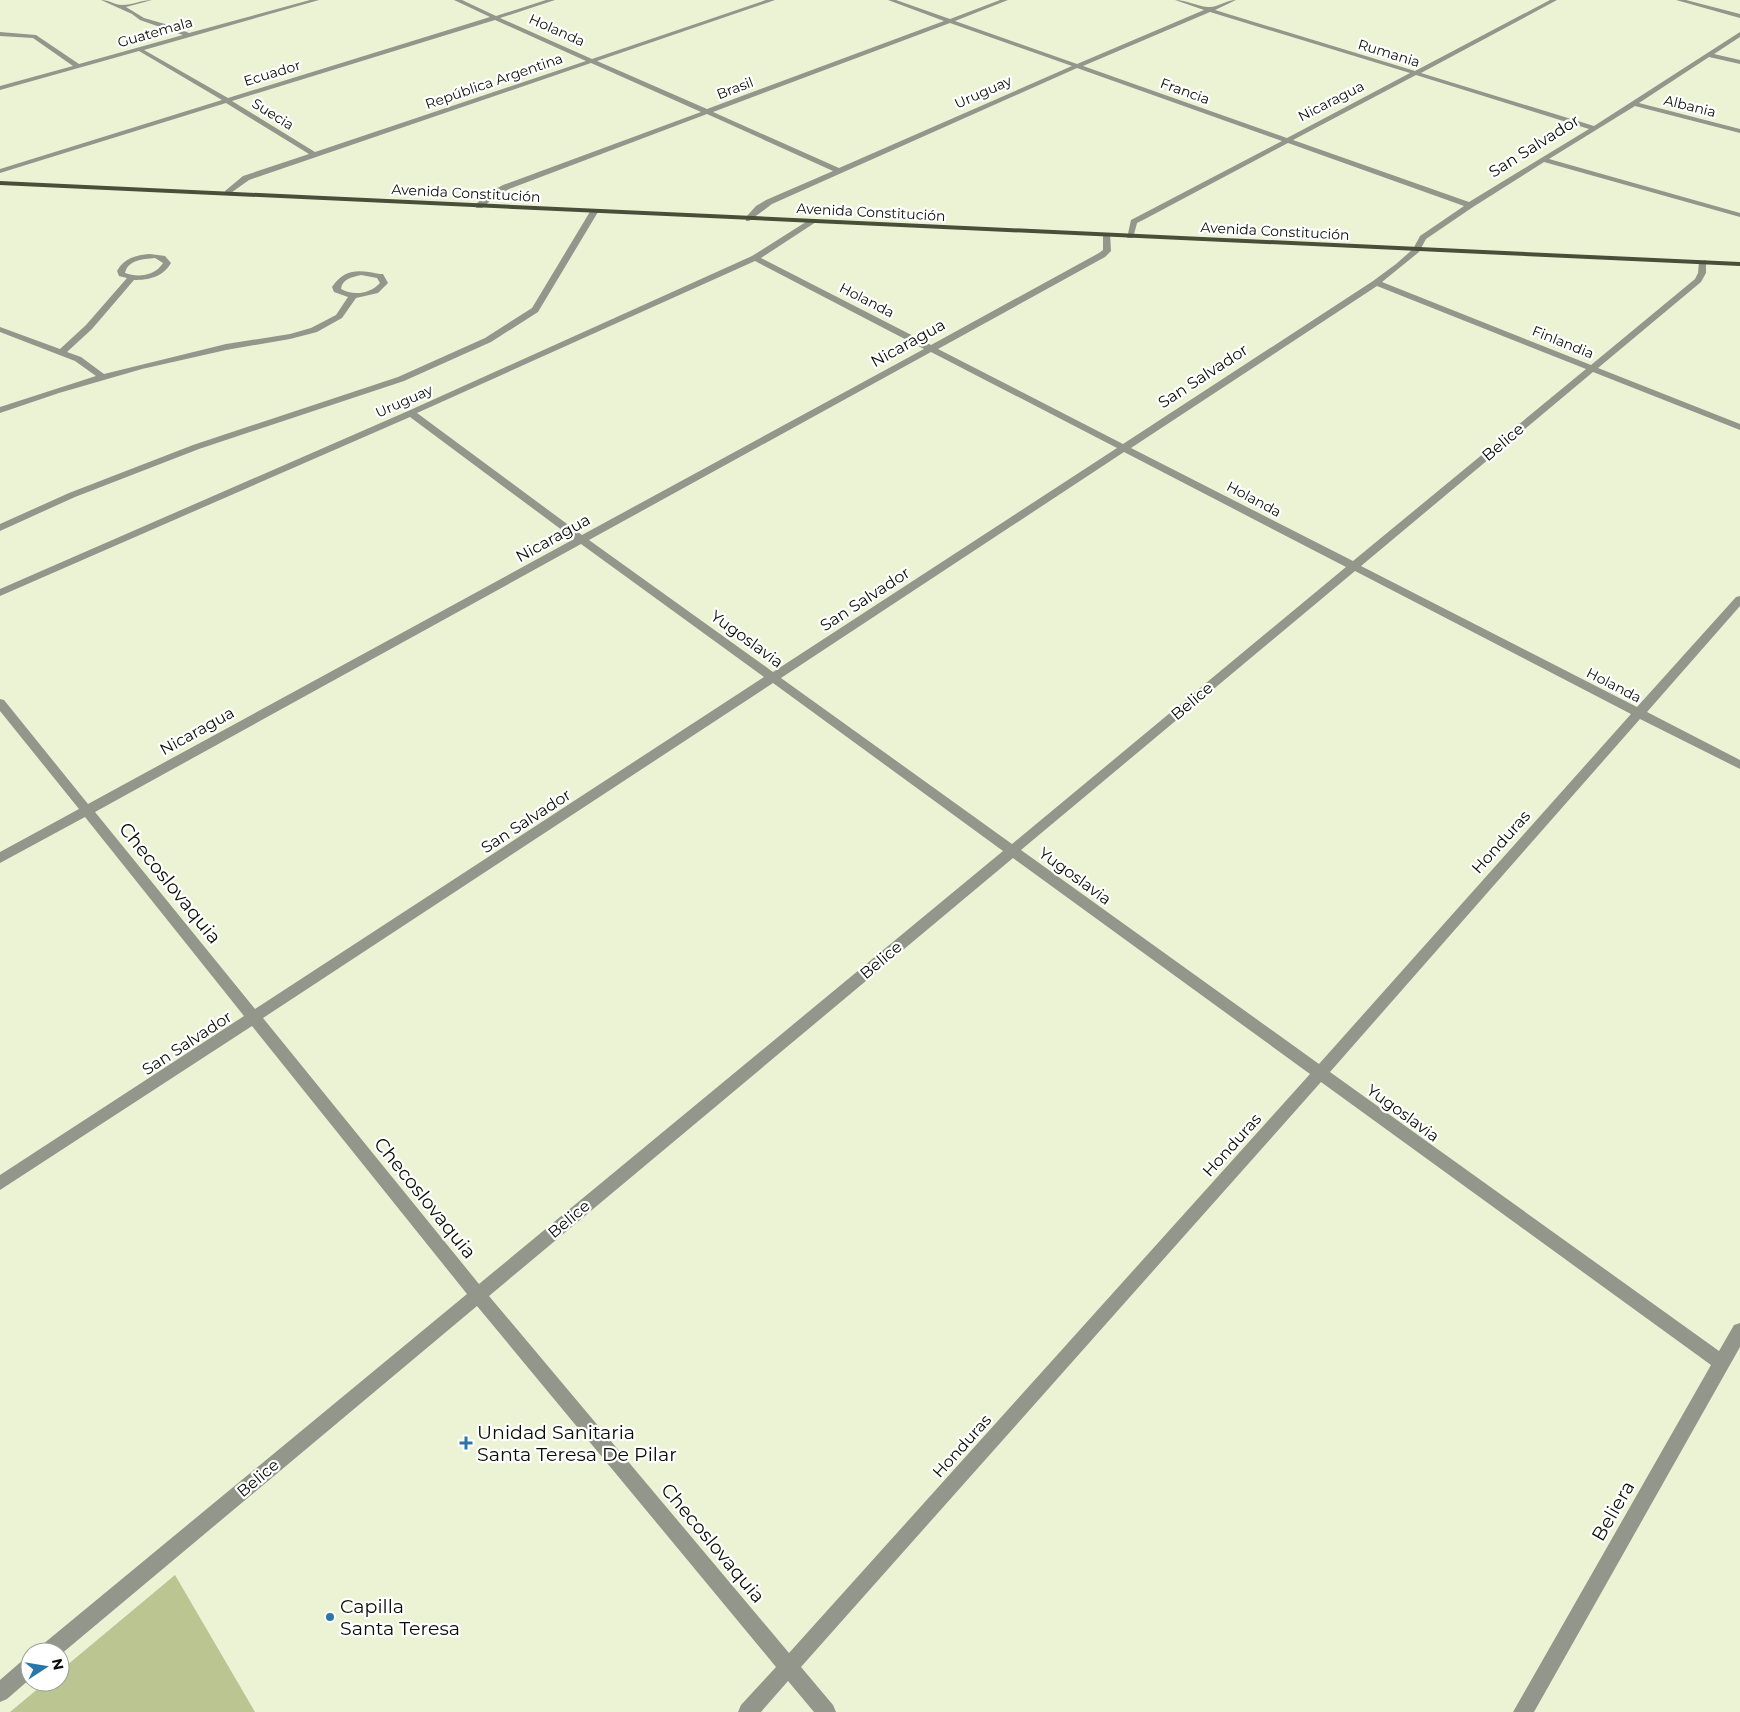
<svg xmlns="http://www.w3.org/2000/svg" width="1740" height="1712" viewBox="0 0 1740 1712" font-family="Montserrat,sans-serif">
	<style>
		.green { fill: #bac591 }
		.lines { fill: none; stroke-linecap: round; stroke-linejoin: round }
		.minor { fill: #93968a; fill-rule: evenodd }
		.major { fill: #4a4e39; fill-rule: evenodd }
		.poi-dot { fill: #2877a8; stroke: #fff; stroke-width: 2 }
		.labels { text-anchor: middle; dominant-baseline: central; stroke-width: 4.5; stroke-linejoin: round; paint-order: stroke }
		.far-street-label { font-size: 14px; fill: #0b0d04; stroke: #fff }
		.street-label { font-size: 16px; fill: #0b0d04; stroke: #fff }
		.near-street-label { font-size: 19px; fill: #0b0d04; stroke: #fff }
		.near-poi-label { font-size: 19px; fill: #0b0d04; stroke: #fff; text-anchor: start }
	</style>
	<rect width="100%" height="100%" fill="#ecf3d5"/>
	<path class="green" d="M175 1575 255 1712H10L46 1682H60V1671Z"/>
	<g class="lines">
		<g class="minor">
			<path d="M101 0C109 0 115 5 122 5 132 5 142 0 152 0L126 7 144 18 172 26 189 33 310 0H319L144 50 228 98 490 17 454 0H462L496 16 546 0H555L500 18 592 59 766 0H775L597 61 707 109 944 21 888 0H896L950 19 1000 0H1008L955 21 1077 64 1204 10 1175 0C1187 0 1196 6 1208 7 1217 8 1226 0 1236 0L1215 10 1415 71 1550 0H1557L1421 73 1594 126 1740 32V37L1714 54 1740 60V64L1709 57 1639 103 1740 129V133L1635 106 1549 159 1740 213V217L1544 162 1473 207 1426 239 1419 252 1382 282 1591 365 1695 279 1698 273 1699 262 1706 260V273L1701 282 1598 368 1740 424V430L1593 372 1361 566 1637 707 1736 597 1740 596V606L1647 712 1740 760V769L1640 719 1330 1072 1719 1351 1734 1325 1740 1323V1347L1534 1712H1513L1711 1365 1321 1082 801 1667 833 1705 836 1712H814L788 1681 761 1712H738L741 1705 776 1667 477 1306 60 1655V1652H40L42 1645 467 1294 252 1026 0 1190V1175L244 1016 85 817 0 863V852L79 809 0 711V699L4 700 88 804 574 539 410 417 0 596V589L408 411 752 256 809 220 816 222 761 258 931 345 1099 253 1103 250V235L1110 233 1111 251 1105 257 938 349 1123 444 1373 281 1396 264 1413 249 1420 236 1464 206 1288 143 1145 219 1137 223 1133 238H1127L1131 220 1282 141 1077 68 772 204 749 221H746V217L756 206 766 200 833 171 707 114 509 189 496 196 482 208H476V204L490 192 503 185 701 112 591 63 249 180 228 195H225V191L243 176 309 154 226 103 0 173V169L222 100 139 51 0 90V86L73 66 33 38 0 36V32L36 35 79 64 183 35 140 20 132 14ZM1210 12 1410 73 1287 138 1083 66ZM495 20 586 61 315 152 232 101ZM950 23 1072 66 839 168 713 112ZM1416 75 1589 129 1469 202 1293 140ZM755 261 924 349 582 535 417 413ZM1377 286 1586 369 1353 561 1131 448ZM931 352 1117 448 773 672 589 540ZM1124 452 1346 567 1012 844 781 678ZM581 544 764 677 255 1009 95 812ZM1355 571 1631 714 1319 1064 1021 850ZM773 683 1003 851 479 1284 263 1018ZM1013 858 1310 1074 789 1653 489 1296Z"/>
			<path d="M1676 0H1686L1740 14V18Z"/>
			<path d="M591 210 598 212 538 312 491 342 404 381 199 449 75 497 0 531V524L69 493 193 445 398 377 485 338 532 308Z"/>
			<path d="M150 254 165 256 171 263C163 277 149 280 134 280L92 329 67 352 81 357 104 374 226 344 290 334 311 328 336 315 348 297 334 292 332 287C345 268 359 270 380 274H383L388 283 378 293 356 298 342 318 317 332 290 339 226 350 142 369 59 393 0 413V407L96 376 75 361 0 332V327L60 349 86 325 127 278 119 276 117 271C124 258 136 255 150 254ZM155 258 163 263C155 276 138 278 125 273 128 260 143 259 155 258ZM361 275 377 278 380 283C370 294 353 296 341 289 342 279 352 277 361 275Z"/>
			<path d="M30 1658V1679L7 1699 0 1702V1680L23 1660Z"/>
		</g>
		<path class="major" d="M0 181 1740 262V266L0 185Z"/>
	</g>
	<g class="poi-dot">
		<path d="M463.5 1435.5h5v5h5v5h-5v5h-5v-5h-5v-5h5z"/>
		<circle cx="330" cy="1617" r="5"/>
	</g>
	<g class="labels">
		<g class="far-street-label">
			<text transform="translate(557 30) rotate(24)">Holanda</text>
			<text transform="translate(155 32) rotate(-16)">Guatemala</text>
			<text transform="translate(1389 53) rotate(17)">Rumania</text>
			<text transform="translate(272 73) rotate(-17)">Ecuador</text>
			<text transform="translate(494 81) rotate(-19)">República Argentina</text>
			<text transform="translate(735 88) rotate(-21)">Brasil</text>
			<text transform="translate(1185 91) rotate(20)">Francia</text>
			<text transform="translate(983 92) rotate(-24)">Uruguay</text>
			<text transform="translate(1331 101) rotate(-27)">Nicaragua</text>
			<text transform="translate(1690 106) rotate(14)">Albania</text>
			<text transform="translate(273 114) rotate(32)">Suecia</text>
			<text transform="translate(466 193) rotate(3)">Avenida Constitución</text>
			<text transform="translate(871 212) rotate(3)">Avenida Constitución</text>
			<text transform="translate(1275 231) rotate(3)">Avenida Constitución</text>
			<text transform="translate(867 300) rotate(27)">Holanda</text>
			<text transform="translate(1563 342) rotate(22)">Finlandia</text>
			<text transform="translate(404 401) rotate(-24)">Uruguay</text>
			<text transform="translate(1254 499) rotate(28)">Holanda</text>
			<text transform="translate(1614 685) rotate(27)">Holanda</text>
		</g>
		<g class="street-label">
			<text transform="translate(1534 146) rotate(-32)">San Salvador</text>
			<text transform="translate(908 343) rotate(-29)">Nicaragua</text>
			<text transform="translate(1203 376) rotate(-33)">San Salvador</text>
			<text transform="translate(1503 442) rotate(-40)">Belice</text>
			<text transform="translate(553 538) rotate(-29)">Nicaragua</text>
			<text transform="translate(865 599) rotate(-33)">San Salvador</text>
			<text transform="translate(747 639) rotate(36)">Yugoslavia</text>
			<text transform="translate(1192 701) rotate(-40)">Belice</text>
			<text transform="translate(197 731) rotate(-29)">Nicaragua</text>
			<text transform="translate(526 821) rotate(-33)">San Salvador</text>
			<text transform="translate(1501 842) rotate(-48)">Honduras</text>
			<text transform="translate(1075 876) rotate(36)">Yugoslavia</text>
			<text transform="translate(881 960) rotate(-40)">Belice</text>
			<text transform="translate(187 1043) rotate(-33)">San Salvador</text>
			<text transform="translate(1403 1113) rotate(36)">Yugoslavia</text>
			<text transform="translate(1232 1145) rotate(-48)">Honduras</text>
			<text transform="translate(569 1219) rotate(-40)">Belice</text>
			<text transform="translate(962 1446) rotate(-48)">Honduras</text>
			<text transform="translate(258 1478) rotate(-40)">Belice</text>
		</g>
		<g class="near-street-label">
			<text transform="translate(170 883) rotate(51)">Checoslovaquia</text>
			<text transform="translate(425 1198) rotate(51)">Checoslovaquia</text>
			<text transform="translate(1613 1511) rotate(-60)">Beliera</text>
			<text transform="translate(713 1543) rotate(50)">Checoslovaquia</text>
		</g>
		<g class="near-poi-label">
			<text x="477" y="1432">Unidad Sanitaria<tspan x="477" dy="22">Santa Teresa De Pilar</tspan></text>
			<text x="340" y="1606">Capilla<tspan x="340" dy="22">Santa Teresa</tspan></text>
		</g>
	</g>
	<g transform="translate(45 1667) rotate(78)"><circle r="24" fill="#ffffff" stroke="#9d9e9b"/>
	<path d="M0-4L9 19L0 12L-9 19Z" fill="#2877a8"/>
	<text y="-8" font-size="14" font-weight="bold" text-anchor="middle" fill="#0b0d04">N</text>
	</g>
</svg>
